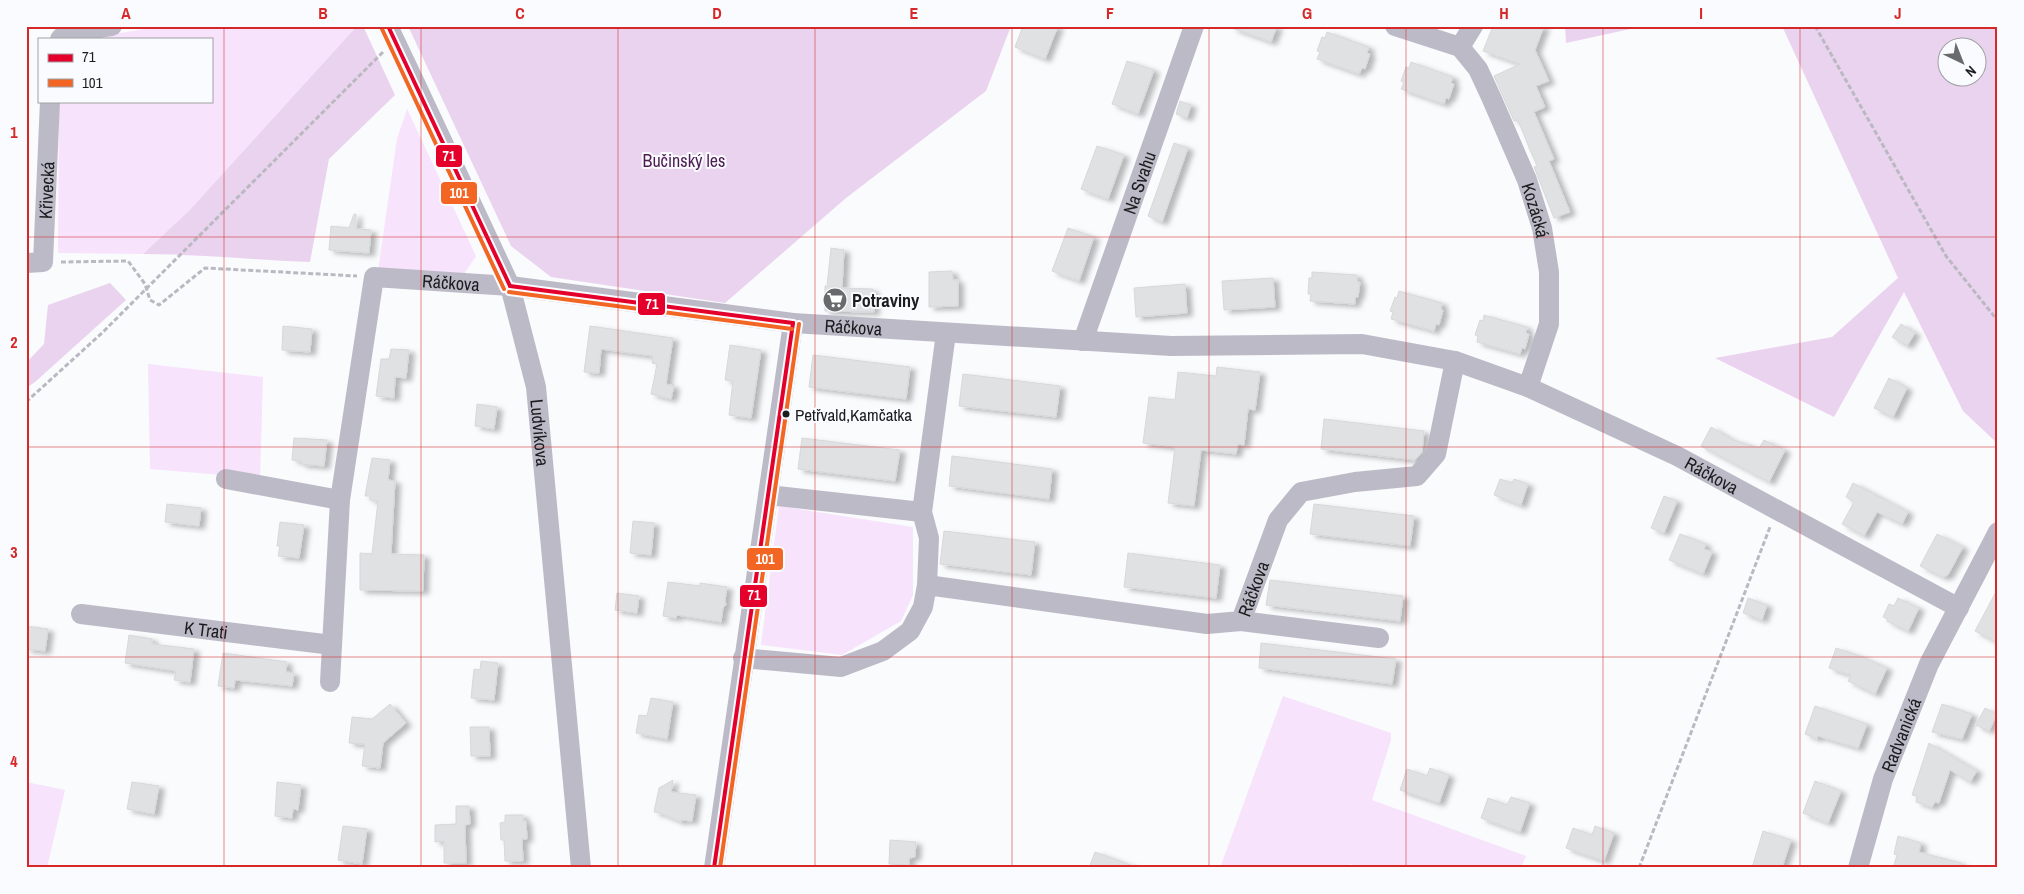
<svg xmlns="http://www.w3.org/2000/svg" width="2024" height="894" viewBox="0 0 2024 894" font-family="'Archivo Narrow',sans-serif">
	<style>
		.green { fill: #f7e3fb }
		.forest { fill: #ead3ee; fill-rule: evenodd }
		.building { fill: #e0e1e3; stroke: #d7d8da; filter: url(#shadow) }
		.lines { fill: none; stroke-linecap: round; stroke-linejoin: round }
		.path { stroke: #bab9c2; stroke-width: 3; stroke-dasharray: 5 2.5; stroke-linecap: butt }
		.minor { stroke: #bdbac7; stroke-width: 20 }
		.minor-bridge { stroke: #bdbac7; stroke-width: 20 }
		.bus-1-casing { stroke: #f9fbfe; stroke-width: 8 }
		.bus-2-casing { stroke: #f9fbfe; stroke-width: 8 }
		.bus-1 { stroke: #e4002b; stroke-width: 4 }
		.bus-2 { stroke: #f26522; stroke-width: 4 }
		.grid { fill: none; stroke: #d62828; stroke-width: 1; stroke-opacity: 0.55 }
		.bus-dot { fill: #1b1c1e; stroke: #f9fbfe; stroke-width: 2 }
		.labels { text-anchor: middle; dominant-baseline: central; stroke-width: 4; stroke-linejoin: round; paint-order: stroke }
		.bus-label { font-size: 17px; fill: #1b1c1e; stroke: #f9fbfe; text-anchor: start }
		.park-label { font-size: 18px; fill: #4d1c53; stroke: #f9fbfe }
		.street-label { font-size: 18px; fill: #1b1c1e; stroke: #f9fbfe }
		.poi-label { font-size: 18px; font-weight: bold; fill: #1b1c1e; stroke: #f9fbfe; text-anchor: start }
		.line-badge { stroke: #f9fbfe; stroke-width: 2 }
		.badge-label { font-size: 14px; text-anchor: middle; font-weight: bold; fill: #fff }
		.neatline { fill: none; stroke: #d62828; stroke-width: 2 }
		.grid-label { font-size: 16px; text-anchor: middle; font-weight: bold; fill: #d62828 }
	</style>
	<defs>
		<filter id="shadow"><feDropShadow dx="5.5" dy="3" stdDeviation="2.5" flood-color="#0004"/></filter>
	</defs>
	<rect width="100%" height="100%" fill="#fafbfd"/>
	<g class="green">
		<path d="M162 26H357L189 212 143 254 58 253 59 101H211V39H85Z"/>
		<path d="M407 109 476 256 460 280 378 271 397 139Z"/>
		<path d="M148 364 263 377 260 478 150 469Z"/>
		<path d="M779 506 913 527V595L901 621 842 655 761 645Z"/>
		<path d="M1283 696 1391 733V740L1372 800 1526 856 1521 868H1362L1350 864 1349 868H1220Z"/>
		<path d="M26 782 65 790 47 868H26Z"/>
	</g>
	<g class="forest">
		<path d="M357 26H363L395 95 329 159 310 262C254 260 199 254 143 254L189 211Z"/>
		<path d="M408 26H1011L986 91 846 198 725 303 551 277 511 246Z"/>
		<path d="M1565 26H1644L1566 43Z"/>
		<path d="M1782 26H1998V444L1963 411 1904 292 1834 417 1715 358 1832 337 1898 278ZM1946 48H1976V78H1946Z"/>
		<path d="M110 283 126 300 35 382 26 388V363L44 344 48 305Z"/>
	</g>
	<g class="building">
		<path d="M1023 26H1058L1045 59 1015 47Z"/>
		<path d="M1232 26H1277L1271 42 1232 28Z"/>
		<path d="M1493 26H1544L1535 50 1549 81 1536 86 1545 107 1534 112 1554 159 1549 161 1570 212 1554 218 1534 167 1537 166 1530 150 1518 120 1514 121 1494 76 1520 64 1483 51Z"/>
		<path d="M1327 32 1369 47 1367 53 1370 54 1365 69 1362 68 1359 74 1317 59 1320 52 1317 51 1322 37 1325 38Z"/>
		<path d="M1127 61 1154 70 1138 114 1112 104Z"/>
		<path d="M1411 62 1453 77 1451 83 1454 84 1449 99 1446 98 1444 104 1401 89 1404 83 1401 81 1406 67 1409 68Z"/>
		<path d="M1180 101 1191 105 1187 118 1176 114Z"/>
		<path d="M1174 143 1188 148 1162 222 1148 216Z"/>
		<path d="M1097 146 1124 155 1108 199 1081 189Z"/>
		<path d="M354 214H356V229L371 230 369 253 329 250 331 226 349 228Z"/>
		<path d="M1068 228 1094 237 1079 281 1052 271Z"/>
		<path d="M831 248 844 250 842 288 873 289 874 312 825 311V286H827Z"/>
		<path d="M952 271 953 280H958V306L929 307V272Z"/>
		<path d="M1312 272 1357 275V282H1360L1358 297H1355V304L1310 301 1311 294H1308L1309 278H1312Z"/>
		<path d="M1273 278 1275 307 1224 310 1222 281Z"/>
		<path d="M1185 284 1187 313 1136 317 1134 288Z"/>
		<path d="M1399 291 1442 303 1441 310H1443L1439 325 1436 324 1434 331 1391 319 1393 312 1390 311 1395 297 1397 298Z"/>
		<path d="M1484 315 1527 327 1526 333 1529 334 1525 349 1522 348 1520 354 1477 342 1478 336 1475 335 1480 320 1483 321Z"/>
		<path d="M1901 324 1915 333 1907 346 1892 337Z"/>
		<path d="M283 326 312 329 310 352 282 350Z"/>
		<path d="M590 326 673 338 666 384 674 386 671 399 651 394 657 364 652 363 653 356 601 349 599 373 584 372Z"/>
		<path d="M730 345 761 350 751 418 729 415 733 381 725 380Z"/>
		<path d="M391 349 409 350 406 378 395 377 394 398 376 396 381 359H389Z"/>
		<path d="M813 355 910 367 906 399 809 387Z"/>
		<path d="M1217 367 1260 372 1255 410 1248 409 1244 445 1238 444 1236 454 1201 450 1194 506 1168 503 1175 447 1143 443 1149 397 1175 400 1178 372 1216 376Z"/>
		<path d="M963 374 1060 386 1056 417 959 406Z"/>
		<path d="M1889 378 1907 388 1893 417 1874 408Z"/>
		<path d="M477 404 497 407 494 429 475 426Z"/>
		<path d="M1324 419 1424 431 1422 452 1415 460 1321 449Z"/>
		<path d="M1711 427 1731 439 1759 448 1764 440 1785 450 1769 482 1701 446Z"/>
		<path d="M294 438 327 440 324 466 301 464V461L292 460Z"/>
		<path d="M802 438 900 450 895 481 798 469Z"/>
		<path d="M952 456 1052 469 1049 499 949 486Z"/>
		<path d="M372 458 390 460 388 480 395 481 391 554 424 555 423 591 360 590V553L372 554 378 501 370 500V496H365Z"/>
		<path d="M1500 479 1512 483 1514 479 1528 484 1521 505 1494 495Z"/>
		<path d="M1853 483 1908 512 1902 524 1877 512 1864 536 1842 524 1854 502 1846 497Z"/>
		<path d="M1664 496 1677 501 1664 533 1651 528Z"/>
		<path d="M167 504 201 508 199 526 165 522Z"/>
		<path d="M1314 504 1414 516 1410 546 1310 534Z"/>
		<path d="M633 521 654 523 651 555 630 553Z"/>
		<path d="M280 522 304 525 299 558 278 556 280 546H277Z"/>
		<path d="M944 531 1035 542 1031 575 940 564Z"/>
		<path d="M1680 534 1706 544 1704 549 1712 552 1703 574 1669 560Z"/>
		<path d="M1937 534 1963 547 1948 575 1943 577 1920 566Z"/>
		<path d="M1128 553 1220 565 1216 598 1124 587Z"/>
		<path d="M1270 580 1403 596 1400 621 1266 605Z"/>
		<path d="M668 582 700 586V583L727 587 725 601 726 605 723 608 721 622 677 615 676 618 663 616Z"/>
		<path d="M1998 588V643L1975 631Z"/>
		<path d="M617 593 639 596 637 613 615 610Z"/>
		<path d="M1748 598 1767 605 1762 620 1743 613Z"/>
		<path d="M1898 598 1919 608 1908 631 1887 621 1888 619 1883 617 1889 604 1894 606Z"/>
		<path d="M26 626 48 629 45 651 26 649Z"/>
		<path d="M129 635 152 639V644L194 649 190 682 174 680 176 671 125 663Z"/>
		<path d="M1261 643 1396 659 1392 684 1259 668Z"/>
		<path d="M1836 648 1860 656 1887 668 1875 694 1848 681 1851 675 1829 668Z"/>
		<path d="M223 653 287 662 286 672 294 673 292 686 235 680 234 688 218 686Z"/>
		<path d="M481 661 498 663 494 700 471 698 474 669 480 670Z"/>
		<path d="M651 698 673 702 667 739 636 733 639 715 647 716Z"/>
		<path d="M390 704 406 723 383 743 380 768 362 766 365 744 349 743 352 717 372 719Z"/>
		<path d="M1942 704 1972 714 1962 739 1932 732Z"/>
		<path d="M1815 706 1867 724 1858 748 1818 736 1817 739 1805 734Z"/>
		<path d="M1985 708 1997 714 1989 731 1976 725Z"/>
		<path d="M470 727H489L490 756H471Z"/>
		<path d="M1929 743 1977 771 1970 782 1950 770 1939 803 1935 802 1932 807 1916 802 1917 796 1912 795Z"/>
		<path d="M1430 768 1449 775 1439 803 1400 790 1407 769 1427 776Z"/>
		<path d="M673 780 671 792 696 795 692 821 681 820V822L660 813 654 812 659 788Z"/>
		<path d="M1815 781 1841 791 1828 823 1803 813Z"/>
		<path d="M132 782 159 786 154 814 127 809Z"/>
		<path d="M277 782 301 785 298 810 293 809 292 818 275 816Z"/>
		<path d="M1511 797 1530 803 1520 832 1481 818 1488 798 1507 805Z"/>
		<path d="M456 806H469L470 824 465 825 466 863H444V841L435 842V825L456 824Z"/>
		<path d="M505 815H523V821H526L527 839H522L523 861H505L504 840H501L500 823 505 822Z"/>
		<path d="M343 826 367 829 362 864 338 860Z"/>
		<path d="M1595 826 1614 833 1604 861 1566 848 1573 828 1592 835Z"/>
		<path d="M1763 831 1791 840 1782 868H1752Z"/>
		<path d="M1898 836 1921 843 1919 852 1961 863 1960 868H1893L1897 855 1894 854Z"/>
		<path d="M890 840 916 842 915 857 909 858V865L889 864Z"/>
		<path d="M1095 852 1133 866V868H1089Z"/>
	</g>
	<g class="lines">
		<g class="path">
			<path d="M1815 26 1946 256 1998 321"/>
			<path d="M61 262 128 261 145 284 150 300 159 305 205 268 357 276"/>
			<path d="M26 402 102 333 383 52"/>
			<path d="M1639 868 1770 527"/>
		</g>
		<g class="minor">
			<path d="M1395 26 1460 47"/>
			<path id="s1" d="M1473 26 1460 47 1478 69 1491 97 1527 180 1542 228 1549 272V324L1528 387"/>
			<path d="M60 39 65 34 112 26"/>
			<path id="s2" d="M416 85 510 286 536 387 581 868"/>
			<path id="s3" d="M26 263 43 262 50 101"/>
			<path id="s4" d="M1083 341 1194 26"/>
			<path d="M226 479 340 500"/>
			<path d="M768 495 922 512"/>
			<path d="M927 585 929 538 922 512 946 333"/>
			<path id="s5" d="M81 614 332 645"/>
			<path d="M1241 621 1379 638"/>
			<path id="s6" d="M743 658 841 667 883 651 910 631 923 607 927 585 1207 624 1241 621 1278 520 1301 492 1355 482 1417 476 1436 454 1455 361"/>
			<path id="s7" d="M330 682 340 500 374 277 510 286 793 323 1171 346 1362 344 1455 361 1528 387 1677 456 1959 608"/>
			<path d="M714 868 793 323"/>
			<path id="s8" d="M1858 868 1883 779 1929 664 1998 532"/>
		</g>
		<path class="minor-bridge" d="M388 26 416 85"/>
		<defs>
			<g id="bus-1">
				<path d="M388 26 510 286"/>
				<path d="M510 286 793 323"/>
				<path d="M714 868 793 323"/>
			</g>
			<g id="bus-2">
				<path d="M382 29 504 289"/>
				<path d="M509 292 792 329"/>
				<path d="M720 868 799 324"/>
			</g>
		</defs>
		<use href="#bus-1" class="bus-1-casing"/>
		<use href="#bus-2" class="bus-2-casing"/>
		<use href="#bus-1" class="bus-1"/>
		<use href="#bus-2" class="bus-2"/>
	</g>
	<path class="grid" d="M224 26V868M421 26V868M618 26V868M815 26V868M1012 26V868M1209 26V868M1406 26V868M1603 26V868M1800 26V868M26 237H1998M26 447H1998M26 657H1998"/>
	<defs>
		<symbol id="supermarket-disc" viewBox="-11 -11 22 22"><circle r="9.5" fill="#696a6c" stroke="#f9fbfe"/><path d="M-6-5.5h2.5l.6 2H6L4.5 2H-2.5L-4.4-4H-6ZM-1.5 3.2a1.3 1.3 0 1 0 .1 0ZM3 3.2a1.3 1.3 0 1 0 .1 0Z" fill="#fff"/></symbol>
	</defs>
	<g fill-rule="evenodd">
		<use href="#supermarket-disc" x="821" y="286" width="28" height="28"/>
	</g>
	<circle class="bus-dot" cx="786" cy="414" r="4.5"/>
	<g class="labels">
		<g class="bus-label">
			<text x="795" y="414">Petřvald,Kamčatka</text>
		</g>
		<g class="park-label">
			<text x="684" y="160">Bučinský les</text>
		</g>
		<g class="street-label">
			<text stroke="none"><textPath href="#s4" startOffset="168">Na Svahu</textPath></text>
			<text stroke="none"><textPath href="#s3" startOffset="89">Křivecká</textPath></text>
			<text stroke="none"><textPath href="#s1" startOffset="206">Kozácká</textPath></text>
			<text stroke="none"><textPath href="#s7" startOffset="485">Ráčkova</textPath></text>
			<text stroke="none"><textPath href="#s7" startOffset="890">Ráčkova</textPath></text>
			<text stroke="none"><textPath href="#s2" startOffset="372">Ludvíkova</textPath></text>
			<text stroke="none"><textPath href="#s7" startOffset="1775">Ráčkova</textPath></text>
			<text stroke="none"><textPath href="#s6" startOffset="578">Ráčkova</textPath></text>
			<text stroke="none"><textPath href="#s5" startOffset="126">K Trati</textPath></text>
			<text stroke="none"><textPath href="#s8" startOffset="140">Radvanická</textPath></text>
		</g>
		<g class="poi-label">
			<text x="852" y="300">Potraviny</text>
		</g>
	</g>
	<g class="line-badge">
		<rect x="435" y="144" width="28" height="24" rx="5" fill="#e4002b"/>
		<rect x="440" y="181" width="38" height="24" rx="5" fill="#f26522"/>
		<rect x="637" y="292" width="29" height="24" rx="5" fill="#e4002b"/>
		<rect x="746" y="547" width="38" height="24" rx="5" fill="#f26522"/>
		<rect x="739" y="584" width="29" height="24" rx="5" fill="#e4002b"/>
	</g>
	<g class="badge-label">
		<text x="449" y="161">71</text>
		<text x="459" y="198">101</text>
		<text x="652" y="309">71</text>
		<text x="765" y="564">101</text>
		<text x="754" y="600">71</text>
	</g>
	<rect width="2024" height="894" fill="none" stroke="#f9fbfe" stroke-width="55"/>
	<rect x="38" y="38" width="175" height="65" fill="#f9fbfe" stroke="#a0a2a4"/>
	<rect x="48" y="54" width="25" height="8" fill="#e4002b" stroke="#a0a2a4"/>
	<text x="82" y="62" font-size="15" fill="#1b1c1e">71</text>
	<rect x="48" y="79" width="25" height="8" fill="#f26522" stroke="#a0a2a4"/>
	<text x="82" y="88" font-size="15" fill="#1b1c1e">101</text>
	<g transform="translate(1962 62) rotate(137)"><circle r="24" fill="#f9fbfe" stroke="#a0a2a4"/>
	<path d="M0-4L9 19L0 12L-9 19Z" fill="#696a6c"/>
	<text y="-8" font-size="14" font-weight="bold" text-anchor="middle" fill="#1b1c1e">N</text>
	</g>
	<rect x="28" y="28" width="1968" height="838" class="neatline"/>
	<g class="grid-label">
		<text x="126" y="19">A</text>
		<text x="323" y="19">B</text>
		<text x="520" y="19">C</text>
		<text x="717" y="19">D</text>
		<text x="914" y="19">E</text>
		<text x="1110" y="19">F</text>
		<text x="1307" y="19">G</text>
		<text x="1504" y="19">H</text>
		<text x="1701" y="19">I</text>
		<text x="1898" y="19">J</text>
		<text x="14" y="138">1</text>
		<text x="14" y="348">2</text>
		<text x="14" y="558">3</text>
		<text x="14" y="767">4</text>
	</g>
</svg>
